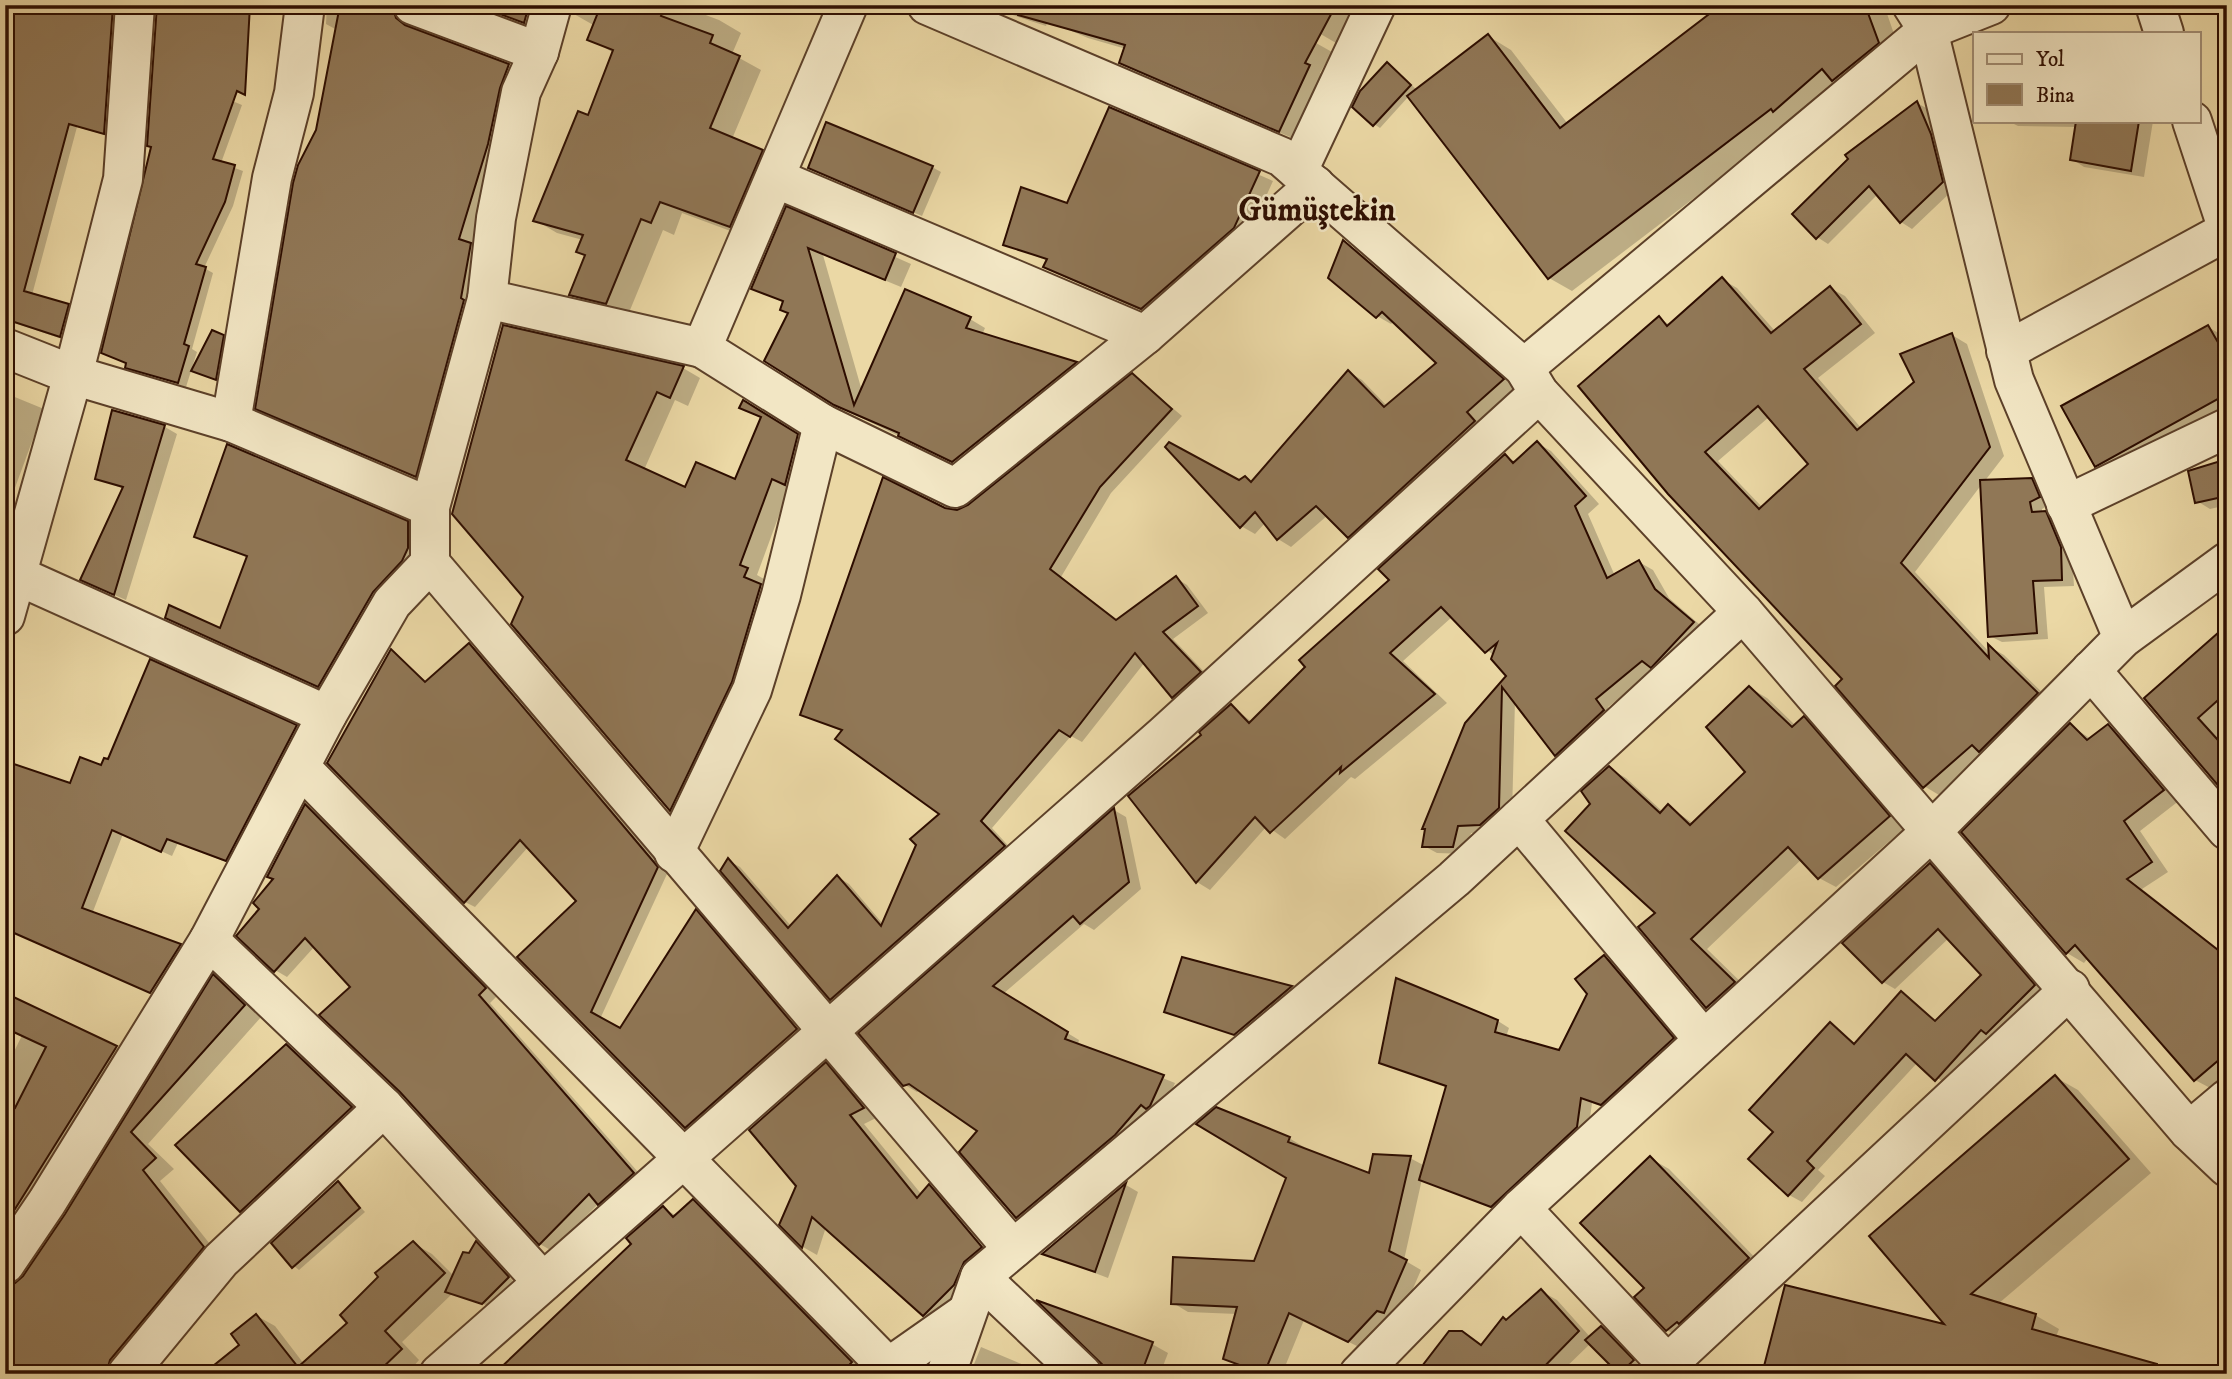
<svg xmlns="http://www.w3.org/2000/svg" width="2232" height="1379" viewBox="0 0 2232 1379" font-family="'IM FELL DW Pica',serif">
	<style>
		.shadow { fill: #0003; fill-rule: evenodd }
		.building { fill: #907756; stroke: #2d0d00; stroke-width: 2; fill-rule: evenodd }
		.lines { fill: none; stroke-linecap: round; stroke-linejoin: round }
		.street-casing { stroke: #5c4029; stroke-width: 42 }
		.street { stroke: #f2e6c4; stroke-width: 38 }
		.labels { text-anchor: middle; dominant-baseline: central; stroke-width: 5; stroke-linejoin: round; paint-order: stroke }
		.district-label { font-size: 33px; font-weight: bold; fill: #2d0d00; stroke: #f2e6c4 }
	</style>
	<rect width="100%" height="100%" fill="#ebd8a5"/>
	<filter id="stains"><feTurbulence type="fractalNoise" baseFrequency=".00286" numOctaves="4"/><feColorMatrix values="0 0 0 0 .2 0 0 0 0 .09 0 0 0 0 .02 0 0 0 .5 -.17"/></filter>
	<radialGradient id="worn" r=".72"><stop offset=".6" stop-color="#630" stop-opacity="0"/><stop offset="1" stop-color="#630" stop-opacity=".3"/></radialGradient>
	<g class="shadow">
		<path d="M5 5H122L112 137 77 127 32 295 76 310 68 341 15 323 23 295Z"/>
		<path d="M327 5H418L413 22 417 32 509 66 531 79 438 488 280 421 257 408 337 30 326 24Z"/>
		<path d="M468 5H557L547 34Z"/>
		<path d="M574 5H679L719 20 741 33 732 54 761 70 732 139 784 164 752 239 682 213 674 235 663 230 628 315 593 307 571 294 587 256 583 240 557 233 535 220 589 118 614 53 589 39 595 26 574 14Z"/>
		<path d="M806 5H840L835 17Z"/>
		<path d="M982 5H1187L1316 43 1332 52 1320 73 1325 76 1295 139 1137 72 1121 63 1126 49 1088 38 1048 21 1046 26Z"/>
		<path d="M1271 5H1351L1355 8 1336 43Z"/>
		<path d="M1724 5H1884L1902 57 1794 122 1572 291 1549 278 1409 96 1380 128 1374 124 1393 68 1417 90 1488 36 1511 50 1568 124Z"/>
		<path d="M2217 5H2227V51Z"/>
		<path d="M230 100 242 105 221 163 243 171 233 206 204 268 213 273 192 349 197 352 186 387 127 367Z"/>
		<path d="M1917 103 1928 109 1954 189 1912 229 1901 222 1878 194 1828 244 1817 237 1850 159Z"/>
		<path d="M1109 109 1273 181 1248 236 1156 317 1060 275 1045 267 1048 261 1005 244 1068 205Z"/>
		<path d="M2008 121H2153L2144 177 2084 167 2072 159 2077 127 2018 126Z"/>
		<path d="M932 167 941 172 922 216 819 173Z"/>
		<path d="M787 209 911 264 901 287 823 255 862 391 970 319 985 328 982 335 1076 364 1090 372 969 470 851 413 835 403 784 303 753 288Z"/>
		<path d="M1344 242 1357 250 1516 388 1480 421 1362 544 1349 537 1328 515 1291 547 1278 539 1265 523 1255 534 1241 526 1240 482 1245 478 1253 482 1349 372 1362 380 1387 406 1438 363 1394 321 1391 324 1377 316Z"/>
		<path d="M1723 280 1737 288 1775 331 1830 288 1845 296 1875 333 1818 378 1862 429 1916 382 1952 335 1967 344 2004 456 1984 482 2031 480 2044 487 2051 504 2042 509V513L2057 520 2072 555 2074 586 2044 587 2048 639 2002 642 1990 636 1982 484 1915 572 1991 654 1990 647 2004 655 2052 702 1939 795 1924 786 1844 679 1669 493 1659 318 1670 325ZM1769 417 1810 464 1763 508 1718 461Z"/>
		<path d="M2208 327 2227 338V415L2115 477 2096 466Z"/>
		<path d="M223 336 229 340 222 382 199 374Z"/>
		<path d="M683 368 700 378 688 406 675 400 644 470 686 489 736 481 762 419 741 407 761 412 815 446 789 488 757 575 764 579 761 587 778 596 688 820 671 810 513 624 525 596 454 513Z"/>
		<path d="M1133 375 1182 416 1111 493 1061 577 1118 621 1176 578 1187 585 1208 613 1173 639 1211 679 1184 703 1173 697 1145 662 1082 742 1071 736 992 828 1015 853 843 1005 831 999 729 861 740 867 792 927 838 877 849 884 883 924 942 814 843 732 802 714 945 509 957 512 969 507Z"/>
		<path d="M5 393 44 409 5 515Z"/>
		<path d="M114 412 165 427 177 434 126 600 94 586 124 489 97 478Z"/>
		<path d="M1537 443 1551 451 1599 504 1588 514 1615 576 1639 562 1653 570 1669 598 1707 631 1608 707 1617 719 1569 763 1556 755 1515 701 1512 815 1495 832 1471 833 1467 854 1437 853 1424 846 1467 723 1509 676 1494 656 1452 617 1403 661 1447 703 1355 779 1351 777 1285 839 1267 826 1210 890 1197 882 1130 796 1203 735 1231 706 1252 722 1391 580 1505 456 1516 462Z"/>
		<path d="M2227 461V505L2210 509 2197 501 2190 472Z"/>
		<path d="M407 523 422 531V556L333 694 167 617 221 630 248 558 196 536Z"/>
		<path d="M2227 629V793L2146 698Z"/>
		<path d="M470 645 479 651 667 874 600 1019 621 1031 696 912 705 917 806 1035 695 1132 686 1127 519 957 579 901 529 846 475 907 465 902 329 763 391 651 427 682Z"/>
		<path d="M151 662 306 733 236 866 178 843 172 856 123 834 92 914 189 952 161 997 5 929 71 786 109 762Z"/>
		<path d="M1750 688 1767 698 1796 726 1804 718 1821 728 1906 827 1836 887 1819 878 1802 859 1707 949 1751 992 1724 1017 1707 1007 1640 927 1657 914 1609 768 1626 778 1663 812 1668 806 1694 824 1747 773Z"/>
		<path d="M2070 725 2091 739 2108 726 2125 735 2180 800 2140 831 2168 872 2142 889 2227 956V1079L2212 1089 2195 1080 2088 958 2084 963 2067 953 1964 833Z"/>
		<path d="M306 806 317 813 497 996 490 1003 645 1180 611 1210 599 1203 552 1251 540 1244 401 1091 352 987 315 946 287 977 275 970 261 909Z"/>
		<path d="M1114 810 1126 817 1141 889 1094 930 1084 924 1003 994 1079 1040 1078 1044 1175 1083 1162 1113 1029 1224 1017 1217 980 1131 921 1090 917 1092 905 1085Z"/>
		<path d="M1930 865 1942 872 2047 993 1949 1087 1918 1062 1818 1170 1825 1176 1802 1202 1789 1195 1750 1159 1776 1132 1830 1024 1856 1044 1901 994 1937 1022 1984 975 1949 938 1895 989 1883 982Z"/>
		<path d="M1604 957 1615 963 1684 1045 1613 1110 1592 1103 1588 1133 1503 1212 1422 1179 1404 1260 1421 1270 1399 1321 1363 1349 1304 1320 1282 1374H1260L1225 1358 1237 1314 1188 1312 1173 1303 1255 1262 1288 1178 1199 1124 1289 1138 1304 1147 1303 1150 1370 1175 1410 1158 1425 1166 1448 1087 1381 1062 1498 1021 1509 1028 1506 1037 1559 1052Z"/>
		<path d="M1183 959 1292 988 1300 993 1245 1039 1166 1011Z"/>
		<path d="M214 977 232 987 262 1016 148 1144 174 1169 160 1181 221 1258 127 1374H5L16 1285 67 1215Z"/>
		<path d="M35 1009 135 1058 5 1262V1070Z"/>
		<path d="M287 1046 311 1060 375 1122 265 1225 241 1211Z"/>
		<path d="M826 1065 841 1073 878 1117 864 1124 922 1195 930 1186 944 1195 996 1256 939 1324 924 1315 826 1227 817 1255 803 1247 781 1224 799 1186Z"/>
		<path d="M2055 1077 2078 1090 2151 1173 1998 1304 2035 1315 2059 1329 2056 1337 2185 1374H1763L1949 1327Z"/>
		<path d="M1650 1158 1669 1169 1767 1270 1686 1341 1667 1330 1646 1288Z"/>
		<path d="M338 1183 365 1212 299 1270 294 1266Z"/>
		<path d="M1126 1185 1138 1192 1108 1278 1045 1254Z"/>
		<path d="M693 1201 711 1212 869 1374H496L633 1244 663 1208 677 1216Z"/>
		<path d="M413 1243 432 1254 454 1276 476 1243 513 1281 489 1306 452 1294 402 1342 419 1360 413 1367 419 1374H206L242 1345 257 1316 275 1326 304 1364 349 1323Z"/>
		<path d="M1541 1291 1557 1300 1591 1338 1602 1328 1607 1331 1638 1364 1628 1374H1619L1591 1343 1559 1374H1419L1461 1333 1482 1346Z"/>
		<path d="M1043 1304 1152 1344 1168 1353 1160 1374H1115Z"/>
		<path d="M981 1347 1043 1373 1044 1370 1051 1374H970Z"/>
		<path d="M164 1367 176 1374H157Z"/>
	</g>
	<g class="building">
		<path d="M5 5H113L104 134 69 124 24 291 69 304 60 337 5 319Z"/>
		<path d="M157 5H250L245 95 237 91 213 159 235 165 225 202 196 264 206 267 184 344 189 346 178 383 125 368 126 363 101 353 151 147 147 146Z"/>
		<path d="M340 5H392L396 18 405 25 509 64 500 88 488 144 459 239 471 243 461 298 464 300 416 477 255 409 293 183 298 165 316 130Z"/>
		<path d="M476 5H529L524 23Z"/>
		<path d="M601 5H665L661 16 713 35 710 43 740 56 710 128 763 150 730 227 660 202 651 223 641 219 606 304 569 295 585 255 576 252 583 235 533 221 578 111 588 115 613 50 587 40Z"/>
		<path d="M1020 5H1336L1305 63 1310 65 1279 132 1119 63 1125 45 1018 15Z"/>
		<path d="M1721 5H1865L1879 43 1832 81 1822 69 1773 112 1771 109 1548 279 1407 96 1488 34 1560 128Z"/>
		<path d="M1387 62 1411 85 1373 126 1352 107 1360 91Z"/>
		<path d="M1917 101 1931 134 1943 182 1900 223 1869 186 1816 239 1792 214 1848 159 1845 155Z"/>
		<path d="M1109 107 1260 171 1234 228 1141 309 1043 267 1047 259 1003 245 1021 187 1067 203Z"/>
		<path d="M2076 121H2139L2131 171 2070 160Z"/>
		<path d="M826 122 933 166 913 213 808 168Z"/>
		<path d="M786 206 896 253 885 280 808 248 854 405 905 289 971 317 966 328 1077 362 952 462 898 436 899 433 834 405 764 361 788 313 780 310 783 301 751 289Z"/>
		<path d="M1343 240 1504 379 1467 412 1475 421 1348 538 1316 506 1277 540 1255 512 1240 528 1165 447 1169 442 1239 480 1245 476 1251 482 1348 370 1384 407 1436 363 1382 312 1376 318 1328 278Z"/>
		<path d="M1722 277 1771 333 1830 286 1861 324 1804 369 1857 430 1914 382 1900 354 1952 333 1990 447 1901 563 1989 658 1988 644 2038 693 1979 752 1972 745 1923 788 1835 686 1842 679 1668 494 1578 386 1659 316 1667 326ZM1758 406 1808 464 1759 509 1705 452Z"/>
		<path d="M503 325 684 366 670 398 657 392 626 460 685 487 696 462 735 479 761 417 739 408 743 400 798 434 785 485 772 479 740 565 748 568 744 577 761 584 732 682 670 811 511 624 523 597 452 514Z"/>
		<path d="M2208 325 2227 358V394L2095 467 2061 406Z"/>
		<path d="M212 330 224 335 216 380 191 371Z"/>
		<path d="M1132 373 1172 409 1100 487 1050 569 1116 620 1176 576 1198 606 1163 632 1201 672 1172 698 1135 653 1070 737 1059 730 981 821 1005 846 830 1000 720 871 728 858 788 928 837 875 881 926 916 845 910 839 939 814 835 739 842 730 800 715 883 477 945 508 957 510 968 505Z"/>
		<path d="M112 410 165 425 114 595 80 580 123 487 95 479Z"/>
		<path d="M1537 441 1586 496 1575 506 1607 578 1639 560 1655 589 1694 622 1651 668 1642 661 1596 699 1604 710 1555 756 1502 687 1499 808 1480 825 1458 826 1453 847H1422L1425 829H1422L1465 723 1506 676 1491 659 1497 643 1485 653 1441 607 1390 653 1435 694 1340 773 1341 767 1270 833 1255 817 1196 883 1128 796 1201 735 1199 732 1231 704 1249 723 1305 667 1299 660 1389 580 1378 569 1505 454 1513 463Z"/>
		<path d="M227 444 408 521V548L402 561 373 592 318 687 165 618 169 605 220 628 247 556 194 537Z"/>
		<path d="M2227 459V496L2195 503 2188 471Z"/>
		<path d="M2032 478 2040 497 2030 502 2032 512 2046 511 2061 547 2062 580 2033 581 2037 633 1988 637 1980 480Z"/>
		<path d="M2227 625V692L2198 718 2227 750V796L2144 698Z"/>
		<path d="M469 643 658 867 591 1012 620 1028 696 909 797 1029 685 1128 517 957 576 901 520 840 464 903 327 763 391 649 425 682Z"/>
		<path d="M150 659 297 725 226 861 167 839 161 852 112 830 82 908 181 944 150 993 5 929V761L70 783 80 757 101 765 104 758 108 759Z"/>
		<path d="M1749 686 1792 727 1804 716 1890 816 1818 879 1788 847 1691 939 1735 982 1706 1008 1638 927 1655 913 1565 831 1590 804 1581 791 1609 766 1660 813 1668 804 1690 825 1745 772 1706 727Z"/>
		<path d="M2070 723 2087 740 2108 724 2164 790 2124 821 2152 862 2127 879 2227 957V1053L2194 1081 2075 945 2066 954 1961 832Z"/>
		<path d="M305 804 486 988 479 995 634 1173 598 1205 589 1194 539 1245 400 1092 319 1015 350 987 305 938 274 972 236 936 259 909 253 903 273 879 267 877Z"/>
		<path d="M1114 808 1129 882 1080 924 1073 916 993 986 1068 1032 1065 1039 1164 1075 1150 1106 1146 1109 1141 1105 1115 1135 1016 1218 959 1152 977 1131 909 1084 903 1086 858 1033Z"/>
		<path d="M1930 863 2035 985 1986 1034 1981 1030 1935 1081 1906 1054 1807 1161 1814 1168 1788 1196 1748 1159 1773 1132 1749 1110 1830 1022 1854 1044 1901 991 1935 1021 1981 975 1938 929 1882 983 1842 943Z"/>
		<path d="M1604 955 1674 1038 1601 1105 1581 1098 1577 1127 1491 1207 1419 1180 1446 1086 1379 1063 1396 978 1498 1020 1495 1032 1559 1050 1587 994 1575 979Z"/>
		<path d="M1182 957 1242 973 1292 986 1234 1035 1164 1012Z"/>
		<path d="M213 974 245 1005 131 1132 156 1158 143 1170 204 1247 110 1360 106 1374H5V1286L15 1283 23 1276 65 1214Z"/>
		<path d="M5 993 117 1046 5 1225V1104L15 1108 46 1047 5 1028Z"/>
		<path d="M286 1044 352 1107 240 1212 175 1145Z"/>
		<path d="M826 1062 864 1108 850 1115 917 1198 929 1184 982 1247 964 1262 954 1285 923 1316 812 1217 802 1248 779 1225 796 1186 749 1130Z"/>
		<path d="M2055 1075 2129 1159 1971 1294 2036 1314 2032 1329 2157 1364 2156 1374H1762L1785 1285 1944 1324 1869 1236Z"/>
		<path d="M1216 1107 1290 1137 1288 1142 1369 1173 1373 1154 1411 1156 1389 1251 1407 1260 1384 1313 1377 1311 1348 1342 1289 1313 1264 1374 1223 1359 1237 1307 1171 1304 1173 1257 1254 1261 1286 1178 1196 1124Z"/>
		<path d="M1650 1156 1749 1258 1679 1324 1677 1322 1666 1331 1634 1297 1644 1288 1580 1223Z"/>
		<path d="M338 1181 360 1208 292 1268 271 1243Z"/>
		<path d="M1126 1183 1095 1272 1042 1254Z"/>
		<path d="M693 1199 852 1362 841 1374H494L631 1244 626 1238 663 1206 673 1217Z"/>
		<path d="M413 1241 445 1273 385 1331 402 1349 376 1374H203L239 1345 231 1334 256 1314 298 1367 347 1323 340 1315 378 1277 375 1273Z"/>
		<path d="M476 1241 509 1277 482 1304 445 1292 463 1252 469 1253Z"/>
		<path d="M1541 1289 1579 1331 1537 1374H1416L1449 1331H1462L1481 1345 1503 1317 1506 1320Z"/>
		<path d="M1036 1300 1153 1342 1141 1374H1112Z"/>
		<path d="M1601 1326 1634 1360 1619 1374 1585 1340Z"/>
	</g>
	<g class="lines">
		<defs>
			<g id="street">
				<path d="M413 5 539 52"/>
				<path d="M848 5 702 348 823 424 955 488 1145 335 1315 185"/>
				<path d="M927 5 1282 157 1524 368 1539 393 1743 612 2189 1131 2227 1167"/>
				<path d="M1912 5 1928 30 2014 380 2123 638"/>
				<path d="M2155 5 2164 33"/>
				<path d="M2192 121 2227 227"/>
				<path d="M1298 171 1376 5"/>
				<path d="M775 178 1145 335"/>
				<path d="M487 299 702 348"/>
				<path d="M5 348 73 375 231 422 430 507"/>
				<path d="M2006 351 2227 231"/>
				<path d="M1524 368 1928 30 1991 5"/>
				<path d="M231 422 272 178 294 93 305 5"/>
				<path d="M2066 505 2227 428"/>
				<path d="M430 563 1013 1249"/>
				<path d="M5 570 327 715"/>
				<path d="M5 616 73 375 123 179 135 5"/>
				<path d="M2091 670 2227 830"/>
				<path d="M300 767 889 1368 908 1374"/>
				<path d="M1519 819 1704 1040"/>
				<path d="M674 853 752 690 781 595 823 424"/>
				<path d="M209 940 384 1107 543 1282"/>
				<path d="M2189 1131 2227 1099"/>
				<path d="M1521 1208 1667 1364"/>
				<path d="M5 1264 47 1202 209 940 327 715 392 603 430 563V507L487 299 496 218 521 92 539 52 552 5"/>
				<path d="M980 1277 1082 1374"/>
				<path d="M127 1374 221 1260 384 1107"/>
				<path d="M439 1374 1164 735 1539 393"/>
				<path d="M879 1374 966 1313"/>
				<path d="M946 1374 980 1277 1454 879 1743 612"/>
				<path d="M1359 1374 1521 1208 1933 830 2123 638 2227 562"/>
				<path d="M1657 1374 2070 989"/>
			</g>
		</defs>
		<use href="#street" class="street-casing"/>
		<use href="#street" class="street"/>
	</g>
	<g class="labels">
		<g class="district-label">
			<text x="1317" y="210">Gümüştekin</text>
		</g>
	</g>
	<rect width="2232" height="1379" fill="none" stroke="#ebd8a5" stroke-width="28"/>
	<rect x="7" y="7" width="2218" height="1365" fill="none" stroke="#2d0d00" stroke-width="3.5"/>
	<rect x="14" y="14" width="2204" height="1351" fill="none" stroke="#2d0d00" stroke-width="2"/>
	<rect x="1973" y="32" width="228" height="91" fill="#f2e6c4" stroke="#a38f76" stroke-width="2"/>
	<rect x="1987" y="54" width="35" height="10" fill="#f2e6c4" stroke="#a38f76" stroke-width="2"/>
	<text x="2036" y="66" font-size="21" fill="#2d0d00">Yol</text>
	<rect x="1987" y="84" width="35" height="21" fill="#907756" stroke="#a38f76" stroke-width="2"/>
	<text x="2036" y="102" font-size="21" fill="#2d0d00">Bina</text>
	<rect width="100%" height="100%" filter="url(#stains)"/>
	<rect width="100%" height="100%" fill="url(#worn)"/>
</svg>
